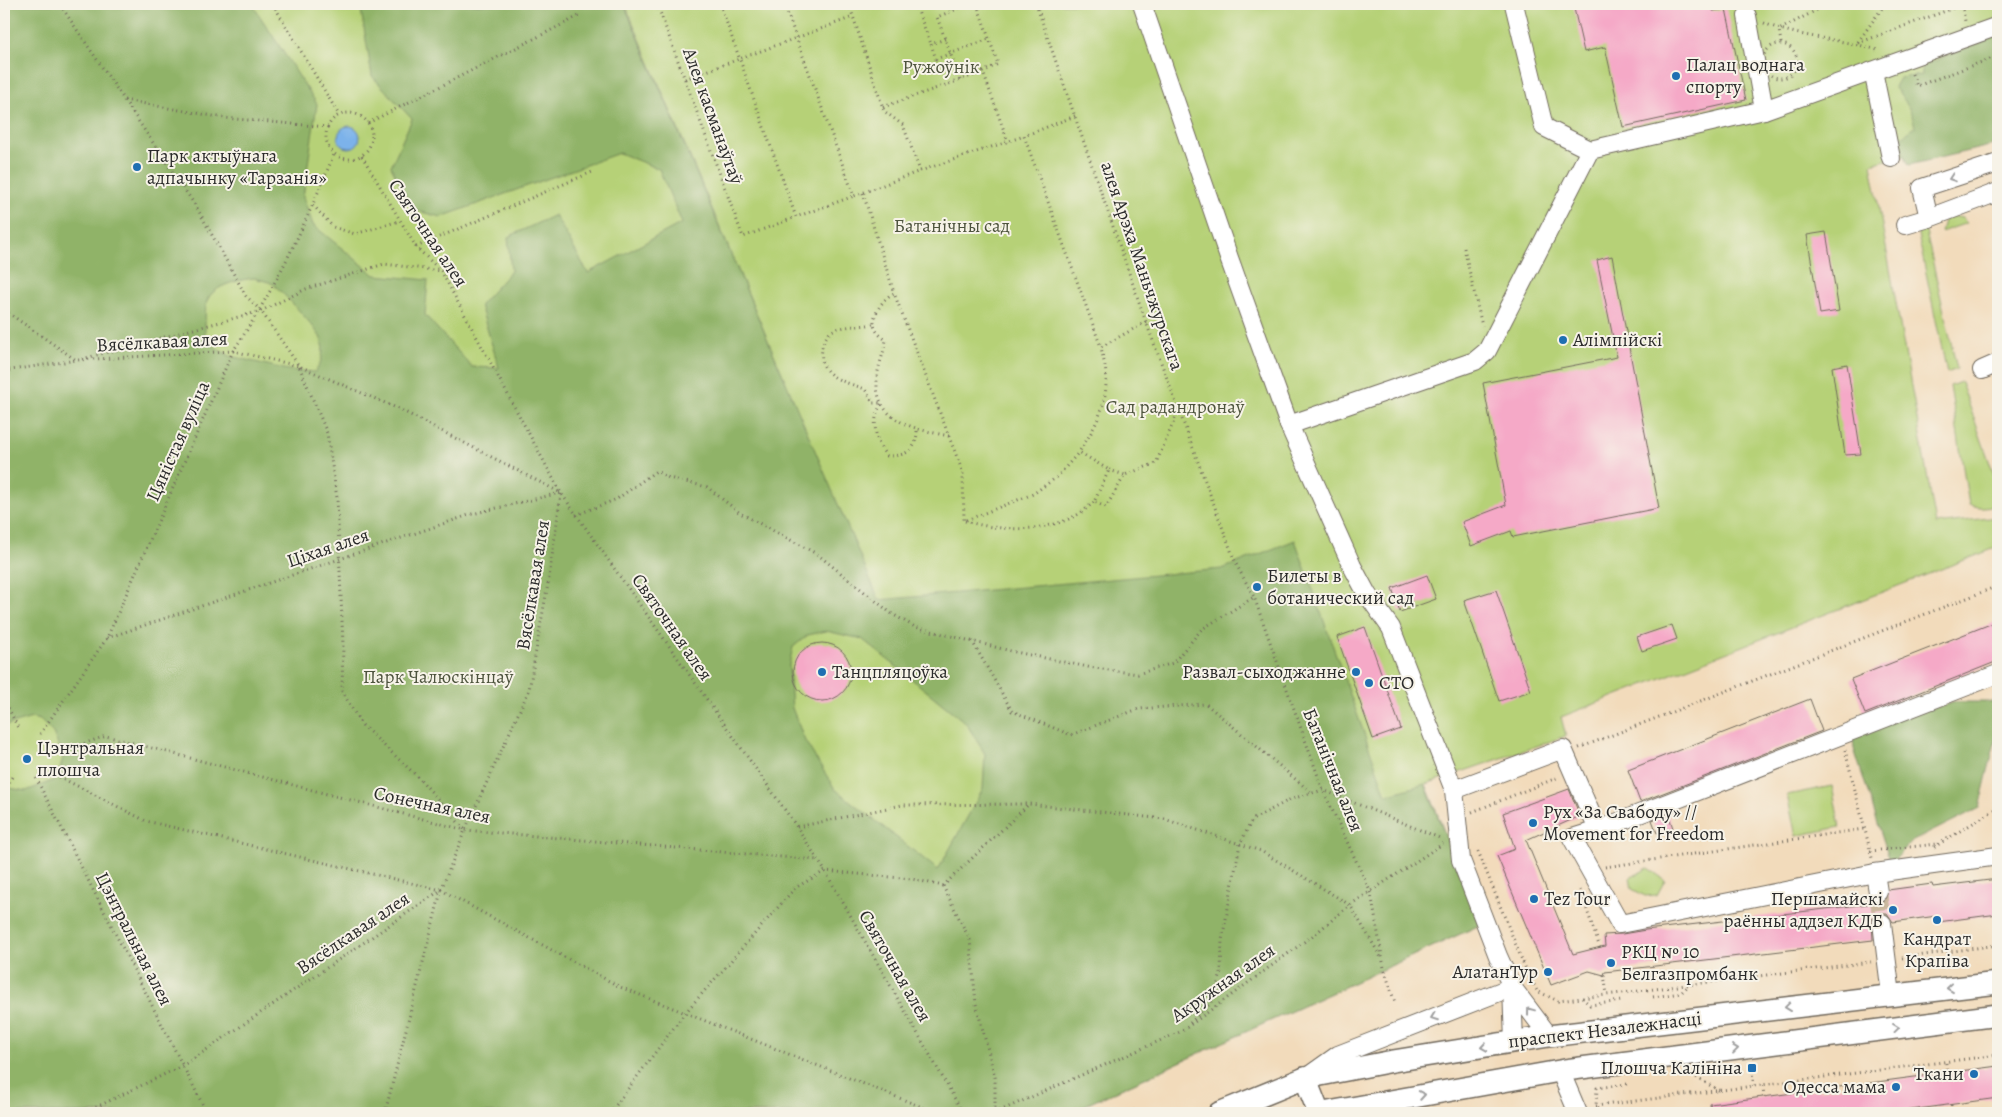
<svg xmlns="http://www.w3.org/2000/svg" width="2002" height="1117" viewBox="0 0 2002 1117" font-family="Alegreya,serif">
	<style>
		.green { fill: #b6d177; stroke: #707e51 }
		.forest { fill: #90b368; stroke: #5e6f4a; fill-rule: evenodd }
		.water { fill: #7bb2ea; stroke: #536e8a }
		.building { fill: #f5a9c7 }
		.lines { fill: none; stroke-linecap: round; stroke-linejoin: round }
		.minor-tunnel { stroke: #cab89e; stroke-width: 18; stroke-dasharray: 18 9; stroke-linecap: butt }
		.minor-casing { stroke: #71695d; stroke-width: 20 }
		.major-casing { stroke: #71695d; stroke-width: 24 }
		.path { stroke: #71695d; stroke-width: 3; stroke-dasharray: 1 4; stroke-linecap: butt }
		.minor { stroke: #fff; stroke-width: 18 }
		.major { stroke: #fff; stroke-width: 21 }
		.oneway { stroke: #a0a0a0 }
		.poi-dot { fill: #1f6fb2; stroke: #f7f3e8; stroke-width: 2 }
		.labels { text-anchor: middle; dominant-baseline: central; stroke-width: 4; stroke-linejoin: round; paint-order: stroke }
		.poi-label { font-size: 19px; fill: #2b2b2b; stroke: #f7f3e8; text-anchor: start }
		.park-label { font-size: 19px; fill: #4e543e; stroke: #f7f3e8 }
		.street-label { font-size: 19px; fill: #2b2b2b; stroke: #f7f3e8 }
	</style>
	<rect width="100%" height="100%" fill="#f7f3e8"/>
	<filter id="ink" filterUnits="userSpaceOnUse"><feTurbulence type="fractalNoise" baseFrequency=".02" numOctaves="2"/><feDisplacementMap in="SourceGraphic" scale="10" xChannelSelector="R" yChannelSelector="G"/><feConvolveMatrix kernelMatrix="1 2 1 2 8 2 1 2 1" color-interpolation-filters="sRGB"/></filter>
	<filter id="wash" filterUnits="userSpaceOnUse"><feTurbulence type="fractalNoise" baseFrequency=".0096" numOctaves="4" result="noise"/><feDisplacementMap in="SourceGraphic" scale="20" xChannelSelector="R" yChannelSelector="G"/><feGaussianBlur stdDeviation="1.12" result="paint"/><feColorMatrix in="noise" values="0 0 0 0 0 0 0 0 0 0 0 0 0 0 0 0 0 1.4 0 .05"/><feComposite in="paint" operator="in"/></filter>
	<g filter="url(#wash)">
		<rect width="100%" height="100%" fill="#f2dbbb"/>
		<g class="green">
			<path d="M4 4H624L786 383 625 4H1998V130L1871 164 1936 524 1998 517V547L1561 717 1566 736 1426 784 1480 925 1068 1113H4Z"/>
			<path d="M1953 216 1962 218 1967 223 1941 232 1944 220Z"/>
			<path d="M1925 228 1957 369 1947 373 1917 230Z"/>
			<path d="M1961 382 1998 486V503C1988 508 1980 508 1969 505L1950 386Z"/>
			<path d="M1832 786 1840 827 1796 836 1787 795Z"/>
			<path d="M1648 868 1665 880 1657 895 1645 896 1632 889 1630 878Z"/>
		</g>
		<g class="forest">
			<path d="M4 4H252L317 104 303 197 313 225 375 275 428 280 425 315 472 367 499 368 480 305 511 271 508 237 555 215 588 273 682 223 659 169 619 153 441 217 413 210 391 166 412 119 372 76 360 4H624L879 600 1222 569 1295 540 1386 795 1425 784 1480 925 1068 1113H4V787L26 791 52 781 59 775 63 757 53 733 40 720 32 718 4 726ZM254 278C260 280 268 281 273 284 282 292 318 329 321 339 325 350 322 363 315 372L288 370 230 356 204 340C206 329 204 311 207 301 213 285 239 280 254 278ZM826 631 862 639 966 723 985 754 983 789 938 870 835 789 805 741 792 708 789 665 793 647 808 635Z"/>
			<path d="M1998 35V144L1909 165 1898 140 1915 127C1912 111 1905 99 1894 87L1899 78 1922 75V66Z"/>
			<path d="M1955 702H1998V730L1979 808 1911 842 1891 864 1854 749 1852 731Z"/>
		</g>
		<circle class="water" cx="349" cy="137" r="11"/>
		<g id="blocks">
			<g class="building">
				<path d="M1573 4H1711L1713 11 1726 9 1746 100 1623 127 1605 47 1584 52Z"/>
				<path d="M1826 232 1839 311 1820 314 1807 235Z"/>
				<path d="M1612 256 1659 508 1513 537 1511 531 1471 546 1462 522 1506 505 1483 383 1617 357 1597 260Z"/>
				<path d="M1847 364 1861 454 1845 455 1832 367Z"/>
				<path d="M1427 575 1436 599 1400 612 1392 588Z"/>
				<path d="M1496 590 1531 691 1499 701 1464 600Z"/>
				<path d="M1998 621V661L1865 714 1851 679Z"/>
				<path d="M1672 625 1677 639 1642 651 1637 637Z"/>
				<path d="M1365 627 1401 729 1373 739 1337 637Z"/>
				<circle cx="822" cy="672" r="29"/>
				<path d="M1810 699 1822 731 1640 802 1628 770Z"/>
				<path d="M1569 789 1580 816 1526 840 1573 954 1605 946 1604 935 1622 934 1646 930 1868 904 1866 893 1870 899 1879 903 1885 900 1888 890 1932 884 1933 887 1998 879V914L1938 922 1937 916 1893 922 1887 913H1880L1872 919 1873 940 1605 972 1604 975 1589 971 1551 985 1497 856 1515 849 1503 813Z"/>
				<path d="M1668 814 1673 828 1657 833 1652 820Z"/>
				<path d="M1998 1066V1098L1889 1113H1711L1710 1104Z"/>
			</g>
		</g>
	</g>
	<g filter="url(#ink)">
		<use href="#blocks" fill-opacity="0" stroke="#71695d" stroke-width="1"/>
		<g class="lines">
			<path class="minor-tunnel" d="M1878 892 1882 923"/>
			<defs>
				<g id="minor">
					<path d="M1142 4 1229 258 1289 425 1352 566 1367 594 1391 628 1454 790"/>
					<path d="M1514 4 1544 127 1590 150 1764 110"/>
					<path d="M1747 16 1764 110 1998 26"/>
					<path d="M1873 71 1891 158"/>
					<path d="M1998 163 1922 188 1929 218 1998 192"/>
					<path d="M1905 225 1929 218"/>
					<path d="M1982 370 1998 363"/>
					<path d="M1289 425 1475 361 1487 351 1590 150"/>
					<path d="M1598 830 1998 674"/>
					<path d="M1875 873 1878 892"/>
					<path d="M1882 923 1891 995"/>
					<path d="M1512 987 1514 1042"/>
					<path d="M1549 1036 1512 987 1498 956 1461 860 1454 790 1563 749 1598 830 1572 838 1620 924 1875 873 1998 856"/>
					<path d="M1565 1070 1564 1080 1578 1113"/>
					<path d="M1307 1077 1338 1055 1512 987"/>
				</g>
				<g id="major">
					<path d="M1305 1078 1319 1113"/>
					<path d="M1219 1113 1305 1078 1393 1061 1549 1036 1998 983"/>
					<path d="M1323 1113 1565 1070 1998 1015"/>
				</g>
			</defs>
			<use href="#minor" class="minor-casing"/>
			<use href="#major" class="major-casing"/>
			<g class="path">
				<path d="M63 4V9L197 208 246 296 261 311 299 366 327 433 337 498 343 645 342 691 361 724 419 778 465 830"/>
				<path d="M273 4 339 115"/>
				<path d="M657 4 743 237 796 217"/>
				<path d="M720 4 796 217 854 196"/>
				<path d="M784 4 854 196 920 171 1024 136"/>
				<path d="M849 4 884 111 903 125 920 171"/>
				<path d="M915 4 931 44"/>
				<path d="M949 4 952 11"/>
				<path d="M977 4 998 64 983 72"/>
				<path d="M1036 4 1146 322 1236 564 1254 597 1323 790 1371 893 1384 968 1395 1003"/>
				<path d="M1962 5 1965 21"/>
				<path d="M1764 23C1801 39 1842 38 1880 51"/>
				<path d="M945 39 931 44 936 59 989 39"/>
				<path d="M1858 42 1885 4"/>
				<path d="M1781 43 1779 30 1828 4"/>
				<path d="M1858 43 1962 5"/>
				<circle cx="1780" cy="61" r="17"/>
				<path d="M1912 74 1917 86 1998 56"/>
				<path d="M685 79 853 17"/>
				<path d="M960 80 937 17 970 4"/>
				<path d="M124 100 224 118 328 127"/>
				<path d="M883 107 983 72 1008 142"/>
				<circle cx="349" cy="136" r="23"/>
				<path d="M1075 116 1024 136 1101 347"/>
				<path d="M368 123 579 16"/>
				<path d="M362 156 416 247 441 271 561 493 797 827 825 871 963 1113"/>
				<path d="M863 193 894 293"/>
				<path d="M313 205 333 227 355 234 399 221"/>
				<path d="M416 247 592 172"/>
				<path d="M1464 248 1482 326"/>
				<path d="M4 310 76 360"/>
				<path d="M1146 322 1101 347C1103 358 1107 371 1106 382 1106 409 1093 431 1079 452L1109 470 1094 502 1106 507 1125 475 1156 463 1178 412"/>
				<path d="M873 324C860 327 847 325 834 330 828 332 822 343 822 349 818 378 844 381 865 389L873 403H882C871 419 874 442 887 456 907 456 917 450 917 430"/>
				<path d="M82 359 261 311 306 289 384 264 441 271"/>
				<path d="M4 371 77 360 233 351 299 366 399 409 561 493 549 578 529 690 465 830 441 890 184 1065 84 1113"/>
				<path d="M949 436C915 429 874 422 877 378 878 366 884 353 886 340 882 337 877 333 875 328 870 317 884 297 894 293L963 473 964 521 1033 494 1057 477 1079 452"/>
				<path d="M1109 470 1125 475"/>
				<path d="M576 515 617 499 656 471 669 478 707 487 740 513 817 554 892 614 915 627 1011 651 1088 667 1138 674 1173 663 1202 629 1254 597"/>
				<path d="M965 521C998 531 1043 533 1075 516 1082 513 1088 507 1094 502"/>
				<path d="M107 638 472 514 560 493"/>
				<path d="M972 641 1012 711 1071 735 1138 709 1206 704 1312 793"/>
				<path d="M4 699 19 730"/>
				<path d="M40 734 107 638 233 351C275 290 306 223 334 154"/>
				<path d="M4 738 5 739"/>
				<path d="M1579 748 1998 586"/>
				<path d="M1845 750 1872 858"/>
				<path d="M51 755 106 736 465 830 817 860"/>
				<path d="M46 770 146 821 441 890 620 987 937 1113"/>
				<path d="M36 778 207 1113"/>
				<path d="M4 791 12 777"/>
				<path d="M1997 809 1998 823"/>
				<path d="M1472 812 1559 777"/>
				<path d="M797 827 902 805 1029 804 1164 819 1261 851 1350 905 1382 959"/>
				<path d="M1934 847 1996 809 1998 802"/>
				<path d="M1478 851 1524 965 1537 991 1558 1001 1871 962"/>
				<path d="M1870 851 1938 844"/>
				<path d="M1605 867 1864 829"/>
				<path d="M943 886 1029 804"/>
				<path d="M1580 890 1600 948"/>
				<path d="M1902 958 1998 945"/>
				<path d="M1604 975 1607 994"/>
				<path d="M1653 997 1681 993 1690 984"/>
				<path d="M1582 998 1590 1005 1622 1001"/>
				<path d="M1190 1023 1211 1003 1221 974 1222 940 1240 844 1252 820 1291 799 1323 790 1442 839"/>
				<path d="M1946 1063 1947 1074"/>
				<path d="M1751 1065 1754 1087"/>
				<path d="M1692 1075 1720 1091"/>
				<path d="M1763 1086 1764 1098"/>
				<path d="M1951 1105 1952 1113"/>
				<path d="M1596 1106 1998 1055"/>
				<path d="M1133 1109 1134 1113"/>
				<path d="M385 1113 441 891"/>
				<path d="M610 1113 684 1014 795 888 825 871 912 879 943 886 970 940 976 1004 995 1077V1113"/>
				<path d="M995 1113 1182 1031 1315 934 1350 905 1444 843"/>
				<path d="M1599 1113 1596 1106 1597 1088 1627 1084"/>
			</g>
			<use href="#minor" class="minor"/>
			<use href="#major" class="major"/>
		</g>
		<defs><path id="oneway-chevron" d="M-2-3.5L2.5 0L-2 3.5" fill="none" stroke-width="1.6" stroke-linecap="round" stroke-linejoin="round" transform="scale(1.25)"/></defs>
		<g class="oneway">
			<use href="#oneway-chevron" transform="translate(1952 178) rotate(161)"/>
			<use href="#oneway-chevron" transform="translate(1950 988) rotate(174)"/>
			<use href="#oneway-chevron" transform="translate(1788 1007) rotate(173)"/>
			<use href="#oneway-chevron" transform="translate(1530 1011) rotate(-127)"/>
			<use href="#oneway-chevron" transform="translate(1434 1017) rotate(159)"/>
			<use href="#oneway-chevron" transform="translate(1896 1028) rotate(-7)"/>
			<use href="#oneway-chevron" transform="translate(1484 1047) rotate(171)"/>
			<use href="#oneway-chevron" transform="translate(1735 1049) rotate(-7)"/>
			<use href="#oneway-chevron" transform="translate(1422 1095) rotate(-10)"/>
		</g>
	</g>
	<g class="poi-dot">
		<circle cx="1676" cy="76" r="5"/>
		<circle cx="137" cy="167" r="5"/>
		<circle cx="1563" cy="340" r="5"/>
		<circle cx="1257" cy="587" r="5"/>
		<circle cx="822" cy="672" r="5"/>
		<circle cx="1356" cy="672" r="5"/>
		<circle cx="1369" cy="683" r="5"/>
		<circle cx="27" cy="759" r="5"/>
		<circle cx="1533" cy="823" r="5"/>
		<circle cx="1534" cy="899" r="5"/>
		<circle cx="1893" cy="910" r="5"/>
		<circle cx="1937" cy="920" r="5"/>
		<circle cx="1611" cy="963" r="5"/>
		<circle cx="1548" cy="972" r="5"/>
		<rect x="1747" y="1063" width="10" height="10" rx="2.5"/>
		<circle cx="1974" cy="1074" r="5"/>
		<circle cx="1896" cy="1087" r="5"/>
	</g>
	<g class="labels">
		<g class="poi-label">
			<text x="1686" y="65">Палац воднага<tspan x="1686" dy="22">спорту</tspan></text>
			<text x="147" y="156">Парк актыўнага<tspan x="147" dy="22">адпачынку «Тарзанія»</tspan></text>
			<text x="1573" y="340">Алімпійскі</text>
			<text x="1267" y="576">Билеты в<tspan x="1267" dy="22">ботанический сад</tspan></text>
			<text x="832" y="672">Танцпляцоўка</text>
			<text x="1346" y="672" text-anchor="end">Развал-сыходжанне</text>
			<text x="1379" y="683">СТО</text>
			<text x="37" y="748">Цэнтральная<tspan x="37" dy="22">плошча</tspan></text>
			<text x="1543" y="812">Рух «За Свабоду» //<tspan x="1543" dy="22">Movement for Freedom</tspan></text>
			<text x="1544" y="899">Tez Tour</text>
			<text x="1883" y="899" text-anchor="end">Першамайскі<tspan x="1883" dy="22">раённы аддзел КДБ</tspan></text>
			<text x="1937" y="939" text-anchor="middle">Кандрат<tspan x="1937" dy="22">Крапіва</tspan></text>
			<text x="1621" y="952">РКЦ № 10<tspan x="1621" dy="22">Белгазпромбанк</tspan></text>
			<text x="1538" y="972" text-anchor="end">АлатанТур</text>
			<text x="1742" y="1068" text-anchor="end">Плошча Калініна</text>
			<text x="1964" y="1074" text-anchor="end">Ткани</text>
			<text x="1886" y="1087" text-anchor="end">Одесса мама</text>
		</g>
		<g class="park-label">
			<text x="941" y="67">Ружоўнік</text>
			<text x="952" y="226">Батанічны сад</text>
			<text x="1175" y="407">Сад радандронаў</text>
			<text x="438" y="677">Парк Чалюскінцаў</text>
		</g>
		<g class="street-label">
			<text transform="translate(713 116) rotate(70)">Алея касманаўтаў</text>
			<text transform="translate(428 233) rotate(56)">Святочная алея</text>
			<text transform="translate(1142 266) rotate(71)">алея Арэха Маньчжурскага</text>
			<text transform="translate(162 342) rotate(-3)">Вясёлкавая алея</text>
			<text transform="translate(178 441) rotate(-66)">Цяністая вуліца</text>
			<text transform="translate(328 548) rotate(-19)">Ціхая алея</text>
			<text transform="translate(533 585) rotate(-81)">Вясёлкавая алея</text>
			<text transform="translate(672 627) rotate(55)">Святочная алея</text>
			<text transform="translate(1333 770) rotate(68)">Батанічная алея</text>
			<text transform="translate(432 805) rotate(12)">Сонечная алея</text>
			<text transform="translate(353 933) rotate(-34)">Вясёлкавая алея</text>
			<text transform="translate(134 939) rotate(63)">Цэнтральная алея</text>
			<text transform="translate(895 966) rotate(60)">Святочная алея</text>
			<text transform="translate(1223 983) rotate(-35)">Акружная алея</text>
			<text transform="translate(1605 1030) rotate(-7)">праспект Незалежнасці</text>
		</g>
	</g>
	<rect width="2002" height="1117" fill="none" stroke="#f7f3e8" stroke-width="20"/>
</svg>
